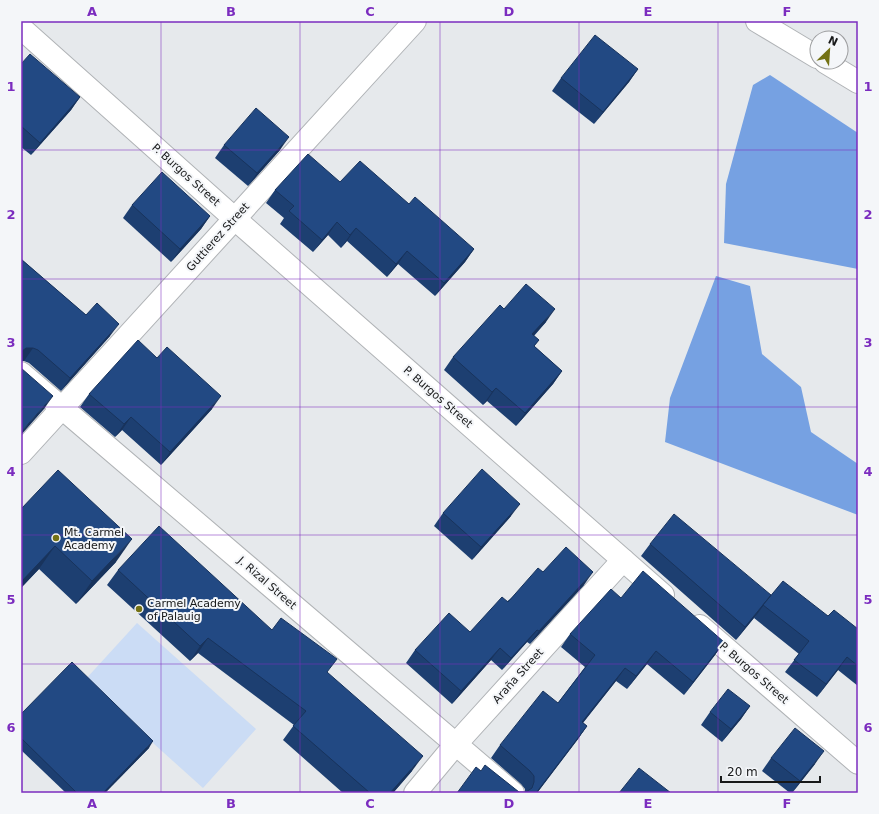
<svg xmlns="http://www.w3.org/2000/svg" width="879" height="814" viewBox="0 0 879 814" font-family="'DejaVu Sans',sans-serif">
	<style>
		.green { fill: #cbdcf5 }
		.water { fill: #76a1e2 }
		.lines { fill: none; stroke-linecap: round; stroke-linejoin: round }
		.minor-casing { stroke: #b0b3b6; stroke-width: 24 }
		.minor { stroke: #fff; stroke-width: 22 }
		.wall { fill: #1d3f71 }
		.shaded-wall { fill: #18335c }
		.building { fill: #224983; stroke: #18335c }
		.grid { fill: none; stroke: #7b2cbf; stroke-width: 1; stroke-opacity: 0.55 }
		.poi-dot { fill: #747215; stroke: #f4f6f9; stroke-width: 1.5 }
		.labels { text-anchor: middle; dominant-baseline: central; stroke-width: 4; stroke-linejoin: round; paint-order: stroke }
		.street-label { font-size: 11px; fill: #171819; stroke: #f4f6f9 }
		.poi-label { font-size: 11px; fill: #171819; stroke: #f4f6f9; text-anchor: start }
		.neatline { fill: none; stroke: #7b2cbf; stroke-width: 1.5 }
		.grid-label { font-size: 13px; text-anchor: middle; font-weight: bold; fill: #7b2cbf }
	</style>
	<rect width="100%" height="100%" fill="#e6e9ec"/>
	<path class="green" d="M137 623 256 729 203 788 84 681Z"/>
	<g class="water">
		<path d="M770 75 858 133V269L724 243 726 184 753 85Z"/>
		<path d="M716 276 750 286 762 354 801 387 811 432 858 464V515L665 442 670 398Z"/>
	</g>
	<g class="lines">
		<defs>
			<g id="minor">
				<path d="M757 21 817 57"/>
				<path d="M21 28 235 219 663 595"/>
				<path d="M825 62 858 82"/>
				<path d="M21 373 513 793"/>
				<path d="M21 453 415 21"/>
				<path d="M700 626 858 763"/>
				<path d="M415 793 455 745 623 560"/>
			</g>
		</defs>
		<use href="#minor" class="minor-casing"/>
		<use href="#minor" class="minor"/>
	</g>
	<g class="wall">
		<path d="M21 64 80 97 71 110 31 155 21 147Z"/>
		<path d="M638 69 629 82 594 124 552 91 561 78Z"/>
		<path d="M224 145 280 150 248 186 215 158Z"/>
		<path d="M340 182 409 204 474 249 465 262 435 296 398 264 387 277 347 241 341 248 328 235 313 252 280 224 284 218 266 203 275 190Z"/>
		<path d="M132 205 210 216 201 229 171 262 123 218Z"/>
		<path d="M21 259 110 336 61 391 29 363 24 361H21Z"/>
		<path d="M504 309 546 322 534 336 539 340 534 346 562 371 553 384 516 426 487 401 483 405 444 370 453 357Z"/>
		<path d="M89 394 212 409 161 465 122 430 115 437 80 407Z"/>
		<path d="M21 509 116 562 76 604 39 569 21 588Z"/>
		<path d="M443 513 511 516 472 560 434 526Z"/>
		<path d="M650 544 771 595 828 616 858 629V686L838 670 817 697 785 672 799 654 754 618 758 613 736 640 641 556Z"/>
		<path d="M118 570 272 630 327 672 412 771 393 793H343L283 740 294 725 198 653 190 661 107 585Z"/>
		<path d="M543 572 584 585 530 644 527 642 502 670 491 660 452 704 406 663 415 650 470 632Z"/>
		<path d="M621 598 724 642 715 655 684 695 647 664 627 689 616 681 583 723 587 726 578 739 537 793H457L481 771 519 792H525V789L521 784 491 758 500 745 558 703 585 667 561 647 570 634Z"/>
		<path d="M750 706 741 719 722 742 701 725 710 712Z"/>
		<path d="M21 714 149 748 105 793H66L21 750Z"/>
		<path d="M771 758 815 764 792 793H790L762 771Z"/>
	</g>
	<g class="shaded-wall">
		<path d="M638 69 629 82 594 124 603 112Z"/>
		<path d="M80 97 71 110 31 155 40 143Z"/>
		<path d="M289 137 280 150 248 186 257 173Z"/>
		<path d="M210 216 201 229 171 262 180 249Z"/>
		<path d="M337 222 328 235 313 252 322 240Z"/>
		<path d="M356 228 347 241 341 248 350 235Z"/>
		<path d="M474 249 465 262 435 296 444 283Z"/>
		<path d="M407 251 398 264 387 277 396 264Z"/>
		<path d="M555 309 546 322 523 347 532 334Z"/>
		<path d="M119 324 110 336 61 391 70 378Z"/>
		<path d="M26 348H33L24 361H21V352Z"/>
		<path d="M562 371 553 384 516 426 525 413Z"/>
		<path d="M496 388 487 401 483 405 492 392Z"/>
		<path d="M53 396 44 409 21 435V432Z"/>
		<path d="M221 396 212 409 161 465 170 452Z"/>
		<path d="M131 417 122 430 115 437 124 424Z"/>
		<path d="M520 504 511 516 472 560 481 547Z"/>
		<path d="M132 539 116 562 76 604 92 581Z"/>
		<path d="M55 546 39 569 21 588V582Z"/>
		<path d="M593 572 584 585 530 644 539 631Z"/>
		<path d="M771 595 758 613 736 640 745 627Z"/>
		<path d="M537 630 527 642 502 670 511 658Z"/>
		<path d="M208 638 198 653 190 661 200 646Z"/>
		<path d="M724 642 715 655 684 695 693 682Z"/>
		<path d="M500 648 491 660 452 704 461 691Z"/>
		<path d="M656 651 647 664 627 689 636 676Z"/>
		<path d="M847 657 838 670 817 697 826 684Z"/>
		<path d="M625 668 616 681 573 735 582 722Z"/>
		<path d="M750 706 741 719 722 742 731 729Z"/>
		<path d="M587 726 578 739 537 793H536Z"/>
		<path d="M153 741 149 748 105 793H103Z"/>
		<path d="M824 751 815 764 792 793 800 781Z"/>
		<path d="M423 756 412 771 393 793H390Z"/>
	</g>
	<g class="building">
		<path d="M595 35 638 69 603 112 561 78Z"/>
		<path d="M30 54 80 97 40 143 21 126V64Z"/>
		<path d="M256 108 289 137 257 173 224 145Z"/>
		<path d="M308 154 340 182 360 161 409 204 415 197 474 249 444 283 407 251 396 264 356 228 350 235 337 222 322 240 289 211 294 206 275 190Z"/>
		<path d="M162 172 210 216 180 249 132 205Z"/>
		<path d="M21 259 86 315 97 303 119 324 70 378 38 350 33 348H26L21 352Z"/>
		<path d="M526 284 555 309 532 334 539 340 534 346 562 371 525 413 496 388 492 392 453 357 500 305 504 309Z"/>
		<path d="M138 340 157 358 167 347 221 396 170 452 131 417 124 424 89 394Z"/>
		<path d="M21 368 53 396 21 432Z"/>
		<path d="M482 469 520 504 481 547 443 513Z"/>
		<path d="M58 470 132 539 92 581 55 546 21 582V509Z"/>
		<path d="M674 514 771 595 745 627 650 544Z"/>
		<path d="M159 526 272 630 281 618 337 659 327 672 423 756 390 793H370L293 726 306 711 208 638 200 646 118 570Z"/>
		<path d="M566 547 593 572 539 631 537 630 511 658 500 648 461 691 415 650 449 613 470 632 502 597 508 602 538 568 543 572Z"/>
		<path d="M643 571 724 642 693 682 656 651 636 676 625 668 582 722 587 726 536 793H457L476 767 481 771 485 765 519 792H526L532 788 534 782V776L530 771 500 745 543 691 558 703 595 655 570 634 611 589 621 598Z"/>
		<path d="M783 581 828 616 834 610 858 629V666L847 657 826 684 794 660 809 641 763 605Z"/>
		<path d="M72 662 153 741 103 793H77L21 738V714Z"/>
		<path d="M728 689 750 706 731 729 710 712Z"/>
		<path d="M795 728 824 751 800 781 771 758Z"/>
		<path d="M639 768 671 793H619Z"/>
	</g>
	<path class="grid" d="M161 21V793M300 21V793M440 21V793M579 21V793M718 21V793M21 150H858M21 279H858M21 407H858M21 535H858M21 664H858"/>
	<g class="poi-dot">
		<circle cx="56" cy="538" r="4"/>
		<circle cx="139" cy="609" r="4"/>
	</g>
	<g class="labels">
		<g class="street-label">
			<text transform="translate(186 175) rotate(42)">P. Burgos Street</text>
			<text transform="translate(218 237) rotate(-48)">Guttierez Street</text>
			<text transform="translate(438 397) rotate(41)">P. Burgos Street</text>
			<text transform="translate(267 583) rotate(41)">J. Rizal Street</text>
			<text transform="translate(754 673) rotate(41)">P. Burgos Street</text>
			<text transform="translate(518 676) rotate(-48)">Araña Street</text>
		</g>
		<g class="poi-label">
			<text x="64" y="532">Mt. Carmel<tspan x="64" dy="13">Academy</tspan></text>
			<text x="147" y="603">Carmel Academy<tspan x="147" dy="13">of Palauig</tspan></text>
		</g>
	</g>
	<rect width="879" height="814" fill="none" stroke="#f4f6f9" stroke-width="44"/>
	<g transform="translate(829 50) rotate(25)"><circle r="19" fill="#f4f6f9" stroke="#9c9d9f"/>
	<path d="M0-3L7 15L0 10L-7 15Z" fill="#747215"/>
	<text y="-6" font-size="11" font-weight="bold" text-anchor="middle" fill="#171819">N</text>
	</g>
	<path d="M721 776v6h99v-6" fill="none" stroke="#171819" stroke-width="2"/>
	<text x="727" y="776" font-size="12" fill="#171819" stroke="#f4f6f9" stroke-width="3" paint-order="stroke">20 m</text>
	<rect x="22" y="22" width="835" height="770" class="neatline"/>
	<g class="grid-label">
		<text x="92" y="16">A</text>
		<text x="231" y="16">B</text>
		<text x="370" y="16">C</text>
		<text x="509" y="16">D</text>
		<text x="648" y="16">E</text>
		<text x="787" y="16">F</text>
		<text x="11" y="91">1</text>
		<text x="868" y="91">1</text>
		<text x="11" y="219">2</text>
		<text x="868" y="219">2</text>
		<text x="11" y="347">3</text>
		<text x="868" y="347">3</text>
		<text x="11" y="476">4</text>
		<text x="868" y="476">4</text>
		<text x="11" y="604">5</text>
		<text x="868" y="604">5</text>
		<text x="11" y="732">6</text>
		<text x="868" y="732">6</text>
		<text x="92" y="808">A</text>
		<text x="231" y="808">B</text>
		<text x="370" y="808">C</text>
		<text x="509" y="808">D</text>
		<text x="648" y="808">E</text>
		<text x="787" y="808">F</text>
	</g>
</svg>
